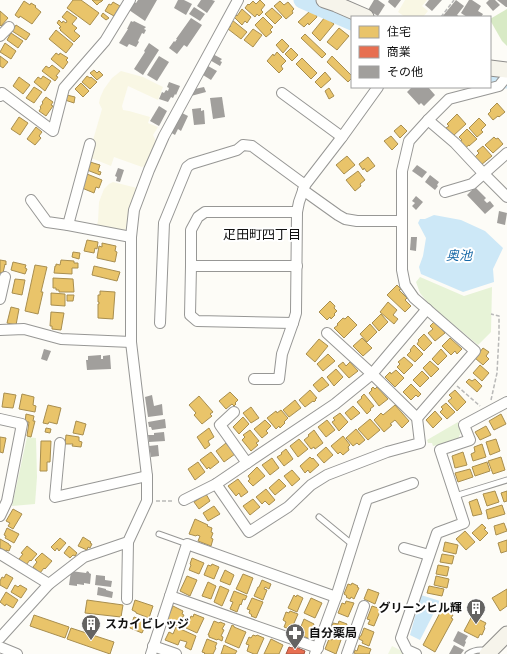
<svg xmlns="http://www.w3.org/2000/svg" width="507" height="654" viewBox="0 0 507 654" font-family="'Roboto Serif','Noto Sans JP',serif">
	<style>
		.farmland { fill: #f9f7e4 }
		.green { fill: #e7f3d7 }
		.forest { fill: #d8eac5 }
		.pitch { fill: #f0f6e1 }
		.water { fill: #cde8f7 }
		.homes { fill: #e9c46a; stroke: #a88e4f }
		.shops { fill: #e76f51; stroke: #a7533e }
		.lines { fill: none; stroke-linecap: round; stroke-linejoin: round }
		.river { stroke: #cde8f7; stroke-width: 17 }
		.building { fill: #a19f9c }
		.lane-casing { stroke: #979795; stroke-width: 7 }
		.street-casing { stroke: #979795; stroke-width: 12 }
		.secondary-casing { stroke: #8e8d8b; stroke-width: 17 }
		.path { stroke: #b9b9b8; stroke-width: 1.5; stroke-dasharray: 4 2; stroke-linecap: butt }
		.lane { stroke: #fffffe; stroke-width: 5 }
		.street { stroke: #fffffe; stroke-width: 10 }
		.secondary { stroke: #f6f4eb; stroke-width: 15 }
		.labels { text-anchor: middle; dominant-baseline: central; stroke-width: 4; stroke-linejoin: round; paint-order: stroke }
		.poi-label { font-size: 12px; font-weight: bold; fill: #111; stroke: #fff; text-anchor: start }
		.neighbourhood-label { font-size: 13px; fill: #111; stroke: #fff }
		.water-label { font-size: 13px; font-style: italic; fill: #1768a6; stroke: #fff }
	</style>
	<rect width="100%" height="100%" fill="#fdfcf7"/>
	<g class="farmland">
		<path d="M405 0H427L422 6 428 11 423 17H405L398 12Z"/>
		<path d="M121 71 143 77 163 87 158 100 128 86 122 106 123 110 129 111 150 117 148 123 158 127 153 135 156 141 145 166 142 167 114 157 111 166 91 158 93 140 102 109 99 103 100 98 104 89 112 78Z"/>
		<path d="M113 182 137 188 129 211 125 232 96 228 98 221 99 202 104 189 109 184Z"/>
	</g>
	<g class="green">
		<path d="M420 277 464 296 492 287 491 332 478 345 428 303 420 293 416 282Z"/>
		<path d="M458 422 461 432 458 439 450 442 433 446 432 443H428L427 440Z"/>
		<path d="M27 437 36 438 37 477 35 504 12 506Z"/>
	</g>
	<path class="forest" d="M507 9V46L502 41 490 20V19Z"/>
	<path class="pitch" d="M392 646 408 654H388Z"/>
	<g class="water">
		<path d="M434 215 461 220 485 231 503 248 493 269 494 282 463 292 421 274 419 267 423 256 426 238 418 223 420 219H425Z"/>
		<path d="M421 595 440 601 420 640 410 635Z"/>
	</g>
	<g class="homes">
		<path d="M73 0H81L99 13 90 25 67 8Z"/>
		<path d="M92 0H103L101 2H100L97 5Z"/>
		<path d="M260 0 265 5 261 10 263 12 259 16 257 14 255 17 245 8 248 4 249 5 253 1 256 4Z"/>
		<path d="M24 1 30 5 31 3 36 6 35 7 41 12 32 24 20 16 19 18 15 15Z"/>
		<path d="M280 1 284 5 288 2 294 9 292 11 293 13 286 19 274 6Z"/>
		<path d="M113 2 120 6 114 16 105 11 109 4 111 5Z"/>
		<path d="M272 8 282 17 275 24 265 14Z"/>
		<path d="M242 9 251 17 247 23 245 21 242 25 233 16 235 14 237 16Z"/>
		<path d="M0 11 8 18 1 26 0 25Z"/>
		<path d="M67 11 77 18 72 24 77 28 74 31 80 36 74 42 60 30H61L59 28 61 27 57 23 59 20 62 23 63 21 66 23 67 21 62 17Z"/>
		<path d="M310 11 312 13 315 11 318 13 316 15 317 17 309 25 308 23 304 27 298 22Z"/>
		<path d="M103 13 109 18 106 20 101 16Z"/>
		<path d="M263 17 273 27 270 30 272 32 266 37 255 25Z"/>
		<path d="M325 17 334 24 320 41 312 33Z"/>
		<path d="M232 20 247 32 241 39 228 29 231 26 229 25Z"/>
		<path d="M16 25 30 34 26 40 12 31Z"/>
		<path d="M339 28 349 36 337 50 327 42Z"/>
		<path d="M253 29 262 35 253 47 244 40Z"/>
		<path d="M56 30 73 44 66 53 49 39Z"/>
		<path d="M11 33 23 41 18 48 7 40Z"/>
		<path d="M305 34 326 54 322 58 301 38Z"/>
		<path d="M282 39 289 46 283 53 276 45Z"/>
		<path d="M5 43 16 51 11 59 0 52Z"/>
		<path d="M291 48 298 55 292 61 285 54Z"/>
		<path d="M277 52 286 61 281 66 283 69 279 73 267 61 273 54 274 56Z"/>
		<path d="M56 53 59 55 60 53 68 58 66 60 68 62 63 69 51 59Z"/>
		<path d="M0 56 8 62 3 68 0 66Z"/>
		<path d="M332 56 352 76V78L348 82 327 62Z"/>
		<path d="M302 58 317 73 311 79 296 64Z"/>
		<path d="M52 65 60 71 56 76 58 77 55 81 42 71 46 66 49 68Z"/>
		<path d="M94 70 97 73 99 71 103 75 97 80 90 73Z"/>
		<path d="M325 72 331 79 321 88 315 82Z"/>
		<path d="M43 76 51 81 45 91 34 82 38 77 41 79Z"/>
		<path d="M87 76 90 78 91 77 97 82 90 89 82 82Z"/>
		<path d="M19 77 30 85 23 94 13 86Z"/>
		<path d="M81 83 89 91 83 97 75 89Z"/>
		<path d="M34 87 42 92 34 103 26 98Z"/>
		<path d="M329 88 334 96 329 99 325 91Z"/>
		<path d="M67 95 75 97 74 103 65 100Z"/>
		<path d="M46 97 53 102 51 105 53 106 46 116 39 111 41 108 40 107 43 103 42 102Z"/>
		<path d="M497 103 505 112 499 117 498 116 493 120 488 114 491 111 490 110Z"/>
		<path d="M457 114 466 124 453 136 446 128 449 126 447 124Z"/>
		<path d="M19 117 28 123 20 135 11 129Z"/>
		<path d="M479 118 486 125 481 130 483 132 477 137 469 128Z"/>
		<path d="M401 125 407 131 400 138 394 131Z"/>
		<path d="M36 127 42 132 39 136 41 138 35 145 27 139Z"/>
		<path d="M467 129 477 139 469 146V145L465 148 459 142 462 140 459 137Z"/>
		<path d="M391 136 398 144 392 150 384 141Z"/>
		<path d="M494 137 496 139 498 138 503 144 493 153 485 145Z"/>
		<path d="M483 146 492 156 481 165 475 157 479 153 477 151Z"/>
		<path d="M347 156 355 165 344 174 336 165Z"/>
		<path d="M368 157 375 166 367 172 364 168 363 170 359 164Z"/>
		<path d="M90 162 100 165 98 171 101 172 100 175 87 170Z"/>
		<path d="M358 171 365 180 360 184 361 186 355 191 346 180Z"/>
		<path d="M87 174 102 180 99 188 96 187 94 193 82 188Z"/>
		<path d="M87 240 98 242 97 249 95 248 94 253 84 251Z"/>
		<path d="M102 243 116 246 115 251 117 252 115 262 97 258 99 246 102 247Z"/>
		<path d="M73 252 80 253 79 259 72 257Z"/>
		<path d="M0 260 6 261V265L5 264 3 273H0Z"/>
		<path d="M61 260 74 261V263H78V268H72V274L54 273 55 266H56V264L60 265Z"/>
		<path d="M13 262 26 265 25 268 27 269 25 274 11 270Z"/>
		<path d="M35 265 47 267 41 292H43L38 314 25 311Z"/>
		<path d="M94 266 120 272 117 281 92 275Z"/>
		<path d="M53 278 73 279 74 292H59V290H56V288H53Z"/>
		<path d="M15 279 25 280 22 295 12 293Z"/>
		<path d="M397 285 401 289 399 290 407 298 405 300 411 306 405 312 387 295Z"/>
		<path d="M100 291 115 292 113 319 98 318V304H99V302H98V295H100Z"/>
		<path d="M51 293 65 294V306L51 305Z"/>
		<path d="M67 295H74L73 301H67Z"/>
		<path d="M330 301 335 306 334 308 337 311 334 314 335 315 331 319 330 317 327 320 319 312Z"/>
		<path d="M388 302 397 310 393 315 398 319 394 324 380 312Z"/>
		<path d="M11 307 19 309 16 325 7 323Z"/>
		<path d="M51 312 64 313 61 330 52 329V326H50Z"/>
		<path d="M381 314 388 322 379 331 372 323Z"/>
		<path d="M348 316 357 325 344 338 334 328 338 325 337 324 343 318 345 319Z"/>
		<path d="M435 321 445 333 435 341 428 333 433 329 430 326Z"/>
		<path d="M370 324 377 332 367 342 360 334Z"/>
		<path d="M424 334 432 343 424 351 417 344 419 341 418 340Z"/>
		<path d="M362 338 372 348 363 356 353 346Z"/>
		<path d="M450 338 462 349 457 354 455 351 451 355 442 346Z"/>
		<path d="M319 339 328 346 315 362 306 354Z"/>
		<path d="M414 345 423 354 415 362 407 355 411 351 410 350Z"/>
		<path d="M483 348 489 352 486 356 489 359 483 365 475 358Z"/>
		<path d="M441 349 447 356 438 365 432 359Z"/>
		<path d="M328 354 335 361 323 371 317 364Z"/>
		<path d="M404 357 413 365 404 374 397 367 400 364 398 362Z"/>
		<path d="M430 361 439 369 431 377 423 368Z"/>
		<path d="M343 362 346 366 350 362 358 371 349 378 338 366Z"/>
		<path d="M480 365 489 373 482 381 473 373Z"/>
		<path d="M336 369 343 377 334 386 327 377Z"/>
		<path d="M396 370 404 378 395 387 385 377 390 372 391 374Z"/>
		<path d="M422 371 429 378 420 387 413 380Z"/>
		<path d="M322 377 329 385 319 392 313 385Z"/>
		<path d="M469 379 472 381 475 379 482 386 477 392 466 382Z"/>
		<path d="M411 384 421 394 418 397 416 395 411 400 403 392Z"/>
		<path d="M373 387 375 389 377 387 388 399 379 406 369 393 372 390 371 389Z"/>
		<path d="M310 390 317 398 315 399 316 400 314 402 313 401 305 407 299 400Z"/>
		<path d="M455 390 466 402 457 411 448 401 452 398 449 395Z"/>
		<path d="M230 392 238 400 235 403 236 404 234 406 232 404 226 409 219 401Z"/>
		<path d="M4 393 16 395 13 408 2 407Z"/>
		<path d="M22 394 34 397 33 405 36 406 35 412 19 409Z"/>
		<path d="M364 394 374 406 370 409 371 410 367 414 357 402 362 398 361 397Z"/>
		<path d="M199 396 213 412 210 414 212 416 202 424 194 415 196 413 189 405Z"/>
		<path d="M295 400 301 408 289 417 283 410Z"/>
		<path d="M446 403 455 412 447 419 440 412 443 409 441 407Z"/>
		<path d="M48 405 61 408 57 424 49 422 48 424 43 423Z"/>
		<path d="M395 405 409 421 402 428 395 420 390 424 392 425 384 432 374 420 381 413 383 415Z"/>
		<path d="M353 406 360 413 351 420 345 413Z"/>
		<path d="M251 407 259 418 251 423 243 413Z"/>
		<path d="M281 410 288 418 284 422 285 423 280 428 279 426 276 429 267 418 276 411 277 413Z"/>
		<path d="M435 411 442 419 433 428 426 420Z"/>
		<path d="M340 413 348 422 339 431 332 422 335 420 333 418Z"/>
		<path d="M26 414 34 416 33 421H35L31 437 27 436 29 422H25Z"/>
		<path d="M501 414 506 424 494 430 489 421Z"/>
		<path d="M243 417 249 424 239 434 233 427Z"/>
		<path d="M370 419 380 430 368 440 358 429Z"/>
		<path d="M265 420 271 426 266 431 268 433 262 438 254 429Z"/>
		<path d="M327 420 335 430 326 437 318 427Z"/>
		<path d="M76 421 86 424 83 435 73 433Z"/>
		<path d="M486 426 491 435 480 440 475 432Z"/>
		<path d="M46 428 51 429 50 433 45 432Z"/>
		<path d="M209 428 214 437 208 441 210 445 205 449 197 437Z"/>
		<path d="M356 429 365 440 359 445 357 443 353 446 346 438Z"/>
		<path d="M250 430 259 441 256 443 258 445 251 451 242 440 245 437 243 435Z"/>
		<path d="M314 430 323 443 315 449 314 447 311 449 304 440 309 436 308 435Z"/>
		<path d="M66 435 79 437V441L82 442 81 447 72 446 73 444H65Z"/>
		<path d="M343 436 350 445 348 447 349 450 343 455 340 452 338 454 331 446Z"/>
		<path d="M0 437 6 438 3 453 0 452Z"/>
		<path d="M299 439 308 449 298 457 290 446Z"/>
		<path d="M496 439 500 451 490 455 486 442Z"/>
		<path d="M41 441H51L50 462H47V471H40Z"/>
		<path d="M226 443 235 454 224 462 216 451Z"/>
		<path d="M482 444 486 457 473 461 471 454 475 452 474 447Z"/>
		<path d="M326 447 333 455 324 463 317 455Z"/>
		<path d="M286 449 293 459 284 466 277 457 282 454 281 453Z"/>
		<path d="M211 452 219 462 210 469 209 467 207 469 200 460Z"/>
		<path d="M463 452 467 465 455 468 452 456Z"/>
		<path d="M310 457 312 459 313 458 319 465 310 473 308 470 305 473 300 466Z"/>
		<path d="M501 457 505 470 493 474 488 461Z"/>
		<path d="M272 458 279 468 270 475 262 465Z"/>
		<path d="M198 462 205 472 195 480 188 469Z"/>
		<path d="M487 462 490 471 475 476 472 467Z"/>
		<path d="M257 467 265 476 253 486 248 481 250 479 248 476Z"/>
		<path d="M470 469 473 477 458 482 455 473Z"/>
		<path d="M292 470 300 479 292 486 284 476Z"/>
		<path d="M238 479 248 492 241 497 239 493 236 496 228 486Z"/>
		<path d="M279 479 286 486 275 495 269 488Z"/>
		<path d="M266 489 275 500 269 505 265 501 262 504 256 497Z"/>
		<path d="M495 491 499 502 487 506 483 494Z"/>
		<path d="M507 491V501L504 502 501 493Z"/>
		<path d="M206 494 210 501 199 509 194 502Z"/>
		<path d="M253 499 260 507 250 515 243 506Z"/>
		<path d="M477 499 482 514 473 516 469 502Z"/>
		<path d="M502 505 505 514 488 519 486 510Z"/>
		<path d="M214 506 220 514 208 521 203 513Z"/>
		<path d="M13 509 22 514 13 529 8 526 10 523 6 521Z"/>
		<path d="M195 519 208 525 207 526 212 528 211 532 213 533 211 538 213 539 211 546 198 541 200 536 197 535 196 536 189 534Z"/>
		<path d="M504 523 507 531 496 535 494 526Z"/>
		<path d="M482 524 486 528 484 529 488 533 480 541 472 533Z"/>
		<path d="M7 528 19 534 14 543 5 538 6 536 4 535Z"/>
		<path d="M465 531 475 542 466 550 456 539Z"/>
		<path d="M83 537 91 542 90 543 92 544 90 548 88 547 87 550 78 546Z"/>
		<path d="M60 538 66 543 59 551 57 548 55 551 51 547Z"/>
		<path d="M0 539 9 544V545L11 546 9 551 6 550V551L0 548Z"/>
		<path d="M507 540V551L501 553 498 543Z"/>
		<path d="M445 542 458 545 456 554 443 551Z"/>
		<path d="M27 546 37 554 31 561 30 560 26 565 19 559 23 554 21 553Z"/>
		<path d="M69 546 77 553 75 556 73 555 70 558 64 553Z"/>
		<path d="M42 553 52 561 45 569 44 568 40 573 33 567 37 562 35 560Z"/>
		<path d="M442 554 454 556 452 564 440 562Z"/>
		<path d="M192 558 204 563 199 574 189 570 191 565 190 564Z"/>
		<path d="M212 564 219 567 214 579 204 575 208 565 211 566Z"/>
		<path d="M438 565 449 567 447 576 436 574Z"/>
		<path d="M225 570 234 575 230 585 220 581Z"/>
		<path d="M6 574 13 578 7 589 0 585V581L2 577 4 578Z"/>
		<path d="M243 574 253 578 247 594 236 589Z"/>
		<path d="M187 576 197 580 190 596 180 591Z"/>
		<path d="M436 576 449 579 447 588 434 585Z"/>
		<path d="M262 580 271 584 269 589 265 587 264 589 267 590 263 600 254 596 258 587H259Z"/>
		<path d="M208 582 216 586 211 599 202 596Z"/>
		<path d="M352 583 358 586 357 587 359 588 354 599 351 597 350 599 346 597 347 596 344 594 348 584 351 585Z"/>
		<path d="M15 585 18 587 20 585 27 589 21 598 11 592Z"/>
		<path d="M220 586 229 590 222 606 214 602Z"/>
		<path d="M429 586 444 589 442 596 427 593Z"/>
		<path d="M368 589 379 593 375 604 364 599Z"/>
		<path d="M507 589V606L500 611 492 598Z"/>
		<path d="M234 591 247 596 245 600 243 599 241 605 240 604 237 612 230 609 233 602 230 601Z"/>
		<path d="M6 592 18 600 13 608 6 604 5 606 0 602Z"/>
		<path d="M294 595 296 597 297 595 303 598 297 612 288 608Z"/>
		<path d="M252 598 263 602 256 618 251 616 252 615 249 613 250 610 247 609Z"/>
		<path d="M311 598 322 603 315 618 304 613Z"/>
		<path d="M87 600 123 605 121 617 85 613Z"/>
		<path d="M135 600 153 606 149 618 136 613V612L132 610Z"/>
		<path d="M346 601 354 603 348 617 338 613 342 603 345 604Z"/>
		<path d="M173 606 183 611 182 614 184 615 178 626 166 621Z"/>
		<path d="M372 606 381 609 374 626 368 624 370 620 367 619Z"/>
		<path d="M442 609 453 615 451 618 453 619 435 652 423 645Z"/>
		<path d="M290 611 298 614 291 630 284 627 286 622 283 620 286 612 289 613Z"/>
		<path d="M194 614 204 618 197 633 186 628 191 616 193 617Z"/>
		<path d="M34 615 69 627 65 638 30 626Z"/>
		<path d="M472 616 486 623 484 627 485 628 482 635 480 634 478 638 464 631Z"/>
		<path d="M134 617 147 622 142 633 130 628Z"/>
		<path d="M304 619 314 624 311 631 313 632 310 639 298 634Z"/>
		<path d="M214 621 219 623 220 622 225 624 222 629 224 630 221 636 223 637 222 641 218 639 217 640 209 637V635H208Z"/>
		<path d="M339 621 347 624 342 637 330 632 333 623 338 624Z"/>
		<path d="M232 625 234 626V627L246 632 239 648 225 642Z"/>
		<path d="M176 627 196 636 191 650 185 647 187 642 180 640 178 645 165 640 169 632 173 634Z"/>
		<path d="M71 628 114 642 110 654 67 639Z"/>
		<path d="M364 628 374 632 369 646 362 643 363 641 359 639 360 636H361Z"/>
		<path d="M253 635 256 636 257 635 264 638 257 654H254L247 651 249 645 246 644 249 637 251 638Z"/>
		<path d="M334 637 341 640 336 654 325 649 329 639 332 640Z"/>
		<path d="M207 639 217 643 215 647 216 648 213 654H204L205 653 202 652Z"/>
		<path d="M271 639 283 645 279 654H264Z"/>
		<path d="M224 645 237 651 235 654H221Z"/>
		<path d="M359 645 371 649 369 654H370H356L354 653 355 650 357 651Z"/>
	</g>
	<path class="shops" d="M293 646 305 651 304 654H286L289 647 292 648Z"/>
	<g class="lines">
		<g class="river">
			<path d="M302 0 352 22"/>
			<path d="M490 79 507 80"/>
		</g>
	</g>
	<g class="building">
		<path d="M138 0H157L145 21 129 10 134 2 136 3Z"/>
		<path d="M178 0H184L192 4 186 15 174 8Z"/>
		<path d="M201 0H212L215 1 207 13 197 6Z"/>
		<path d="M374 0H378L385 5 378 16 368 10Z"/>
		<path d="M389 0H401L395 8 388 2Z"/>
		<path d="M429 0H442L432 11 425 5Z"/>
		<path d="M456 0 464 6 457 15 460 17H442Z"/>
		<path d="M469 0H472L481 6 478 11 483 14 481 17H467L461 13Z"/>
		<path d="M489 0H495L500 5 493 11 486 3Z"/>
		<path d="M497 0H507V7H506Z"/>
		<path d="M194 7 205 14 200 21 189 14Z"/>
		<path d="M191 18 202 25 187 47 184 45 177 54 169 48 174 41 175 42 177 39H176Z"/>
		<path d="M131 21 133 22 134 21 146 27 144 29 146 30 144 34 142 33 138 41 139 42 136 47 129 44 127 47 119 43 128 29H127Z"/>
		<path d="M149 43 159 50 143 75 134 69 145 52 144 51Z"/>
		<path d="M211 53 222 59 220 61 222 62 220 66 208 59Z"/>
		<path d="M159 56 169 62 157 81 147 75Z"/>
		<path d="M208 66 217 71 211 80 203 75Z"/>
		<path d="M169 82 180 86 176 95 175 94 173 98 171 97 168 102 159 99 162 92 164 93 166 90 168 91 169 88 167 87Z"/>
		<path d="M204 87 206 92 191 96V97L189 98 190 90Z"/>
		<path d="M412 87H422L423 88 425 87H428L435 95 424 106 421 103 419 105 407 92Z"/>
		<path d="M222 97 225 117 213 119 210 98Z"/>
		<path d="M159 106 167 111 159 126 150 121Z"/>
		<path d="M201 108V111L204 110 205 124 194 125 192 109Z"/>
		<path d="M180 112 188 116 181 131 178 129 175 135 170 132Z"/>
		<path d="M417 165 427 172 422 178 412 171Z"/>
		<path d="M118 168 124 170 120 182 116 181 117 177 115 176Z"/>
		<path d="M430 175 439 182 437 185 438 186 435 190 425 182Z"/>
		<path d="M475 187 486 198 484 200 487 203 490 201 494 206 485 214 467 195Z"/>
		<path d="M416 196 423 202 416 210 412 206 415 203 412 201Z"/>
		<path d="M499 211 507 213 505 225 497 223Z"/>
		<path d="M411 237H417L416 251 410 250Z"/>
		<path d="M44 349 51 351 47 361 41 359Z"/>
		<path d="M101 355V359H103V356L110 355 111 369 87 370 86 360H88V356Z"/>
		<path d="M152 395 154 406 162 404 163 415 148 417 145 397Z"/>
		<path d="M165 419 166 428 152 430 151 427H149L148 422Z"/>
		<path d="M164 432 165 441 149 442 148 435H154V433Z"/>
		<path d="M158 445 159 456 151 457 149 446Z"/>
		<path d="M71 571 86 573 87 571 89 572V573L91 574 90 584 84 583V585L77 584V586L69 585Z"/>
		<path d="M96 575 105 576V580L112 581 111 587 95 585Z"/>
		<path d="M98 587 106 589V590L113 592 112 598 97 595Z"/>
		<path d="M458 631 468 636 465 641 466 642 464 647 453 641Z"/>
		<path d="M454 645 464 650 461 654H449Z"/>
	</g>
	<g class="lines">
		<defs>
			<g id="lane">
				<path d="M455 496 507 480"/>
				<path d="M319 517 353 545"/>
				<path d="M159 534 187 544"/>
				<path d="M468 654C474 650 480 649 488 651"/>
			</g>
			<g id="street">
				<path d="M0 36 9 27"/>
				<path d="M282 93 342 137"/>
				<path d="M0 96 2 93 53 131 64 88 105 41 130 0"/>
				<path d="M428 120 455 143 484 174 507 197"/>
				<path d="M303 190 338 215 345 219 357 221H402"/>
				<path d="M445 192 472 184 507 153"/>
				<path d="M31 200 47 222 68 225 131 237"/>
				<path d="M297 212H205L198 217 191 230V266L190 315 197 321 293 323 296 313 297 212 299 202 305 185 342 137 378 87"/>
				<path d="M68 225 90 144"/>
				<path d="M191 266H297"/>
				<path d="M0 299 5 277"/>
				<path d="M160 323 164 223 187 167 191 164 237 150 243 145 252 146 305 185"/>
				<path d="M0 330 24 329 61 339 131 342"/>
				<path d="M254 379H279L282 354 293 323"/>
				<path d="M234 412 220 425 247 463 335 404 372 374 427 309"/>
				<path d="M417 418 475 351 414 298 405 285 402 270V171L409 141 428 120 449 99 499 86 507 76"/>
				<path d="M0 419 22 424 7 501 0 516"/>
				<path d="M60 443 55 497 147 476"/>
				<path d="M216 484 249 532 288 507 311 485 327 475 387 452 420 443 417 418 372 374 327 333"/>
				<path d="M184 500 216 484 247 463"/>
				<path d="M404 548 429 555"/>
				<path d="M0 554 49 584"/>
				<path d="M170 596 318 648"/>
				<path d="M127 599 128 542"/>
				<path d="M0 638 49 584 84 557 128 542 147 501V476L131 342V237L134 210 149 170 164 136 238 0"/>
				<path d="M153 646 176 654"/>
				<path d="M0 647 17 654"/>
				<path d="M151 654 187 544 336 597"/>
				<path d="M315 654 336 597 367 499 413 483"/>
				<path d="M347 654 364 606"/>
				<path d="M416 654 407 650 401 638 437 533 464 523 440 450 470 440 464 425 507 402"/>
			</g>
			<g id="secondary">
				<path d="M324 0 336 4 366 17"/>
				<path d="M490 68 507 70"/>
				<path d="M487 654 507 634"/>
			</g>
		</defs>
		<use href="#lane" class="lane-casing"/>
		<use href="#street" class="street-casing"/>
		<use href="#secondary" class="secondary-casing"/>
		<g class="path">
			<path d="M441 17 454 0"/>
			<path d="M457 386 480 406"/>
			<path d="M491 400 497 373 499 335V316L491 314"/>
			<path d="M156 501H174"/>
		</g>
		<use href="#lane" class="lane"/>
		<use href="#street" class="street"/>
		<use href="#secondary" class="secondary"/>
	</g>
	<defs>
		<symbol id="building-pin" viewBox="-11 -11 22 30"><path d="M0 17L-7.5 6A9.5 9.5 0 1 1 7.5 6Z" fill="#646362" stroke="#fff"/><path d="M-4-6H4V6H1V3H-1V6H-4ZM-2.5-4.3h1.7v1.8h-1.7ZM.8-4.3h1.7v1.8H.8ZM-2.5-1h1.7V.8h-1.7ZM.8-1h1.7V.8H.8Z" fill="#fff"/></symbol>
		<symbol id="pharmacy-pin" viewBox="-11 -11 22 30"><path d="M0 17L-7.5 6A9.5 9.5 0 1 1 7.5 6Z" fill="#646362" stroke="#fff"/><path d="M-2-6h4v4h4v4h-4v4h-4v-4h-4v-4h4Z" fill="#fff"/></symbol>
	</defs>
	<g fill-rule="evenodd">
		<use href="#building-pin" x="465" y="597" width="22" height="30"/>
		<use href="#building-pin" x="80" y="613" width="22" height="30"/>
		<use href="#pharmacy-pin" x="284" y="622" width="22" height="30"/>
	</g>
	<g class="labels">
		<g class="poi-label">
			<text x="462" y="608" text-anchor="end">グリーンヒル輝</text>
			<text x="105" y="624">スカイビレッジ</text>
			<text x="309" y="633">自分薬局</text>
		</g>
		<g class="neighbourhood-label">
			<text x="262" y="234">疋田町四丁目</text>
		</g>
		<g class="water-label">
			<text x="459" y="255">奥池</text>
		</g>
	</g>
	<rect x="351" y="16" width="140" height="72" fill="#ffffff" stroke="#a0a0a0"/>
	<rect x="359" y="26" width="20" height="12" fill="#e9c46a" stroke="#a0a0a0"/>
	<text x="387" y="36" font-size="12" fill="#111111">住宅</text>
	<rect x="359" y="46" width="20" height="12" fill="#e76f51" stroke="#a0a0a0"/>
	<text x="387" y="56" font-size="12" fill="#111111">商業</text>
	<rect x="359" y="66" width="20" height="12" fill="#a19f9c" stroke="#a0a0a0"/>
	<text x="387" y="76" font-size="12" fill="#111111">その他</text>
</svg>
